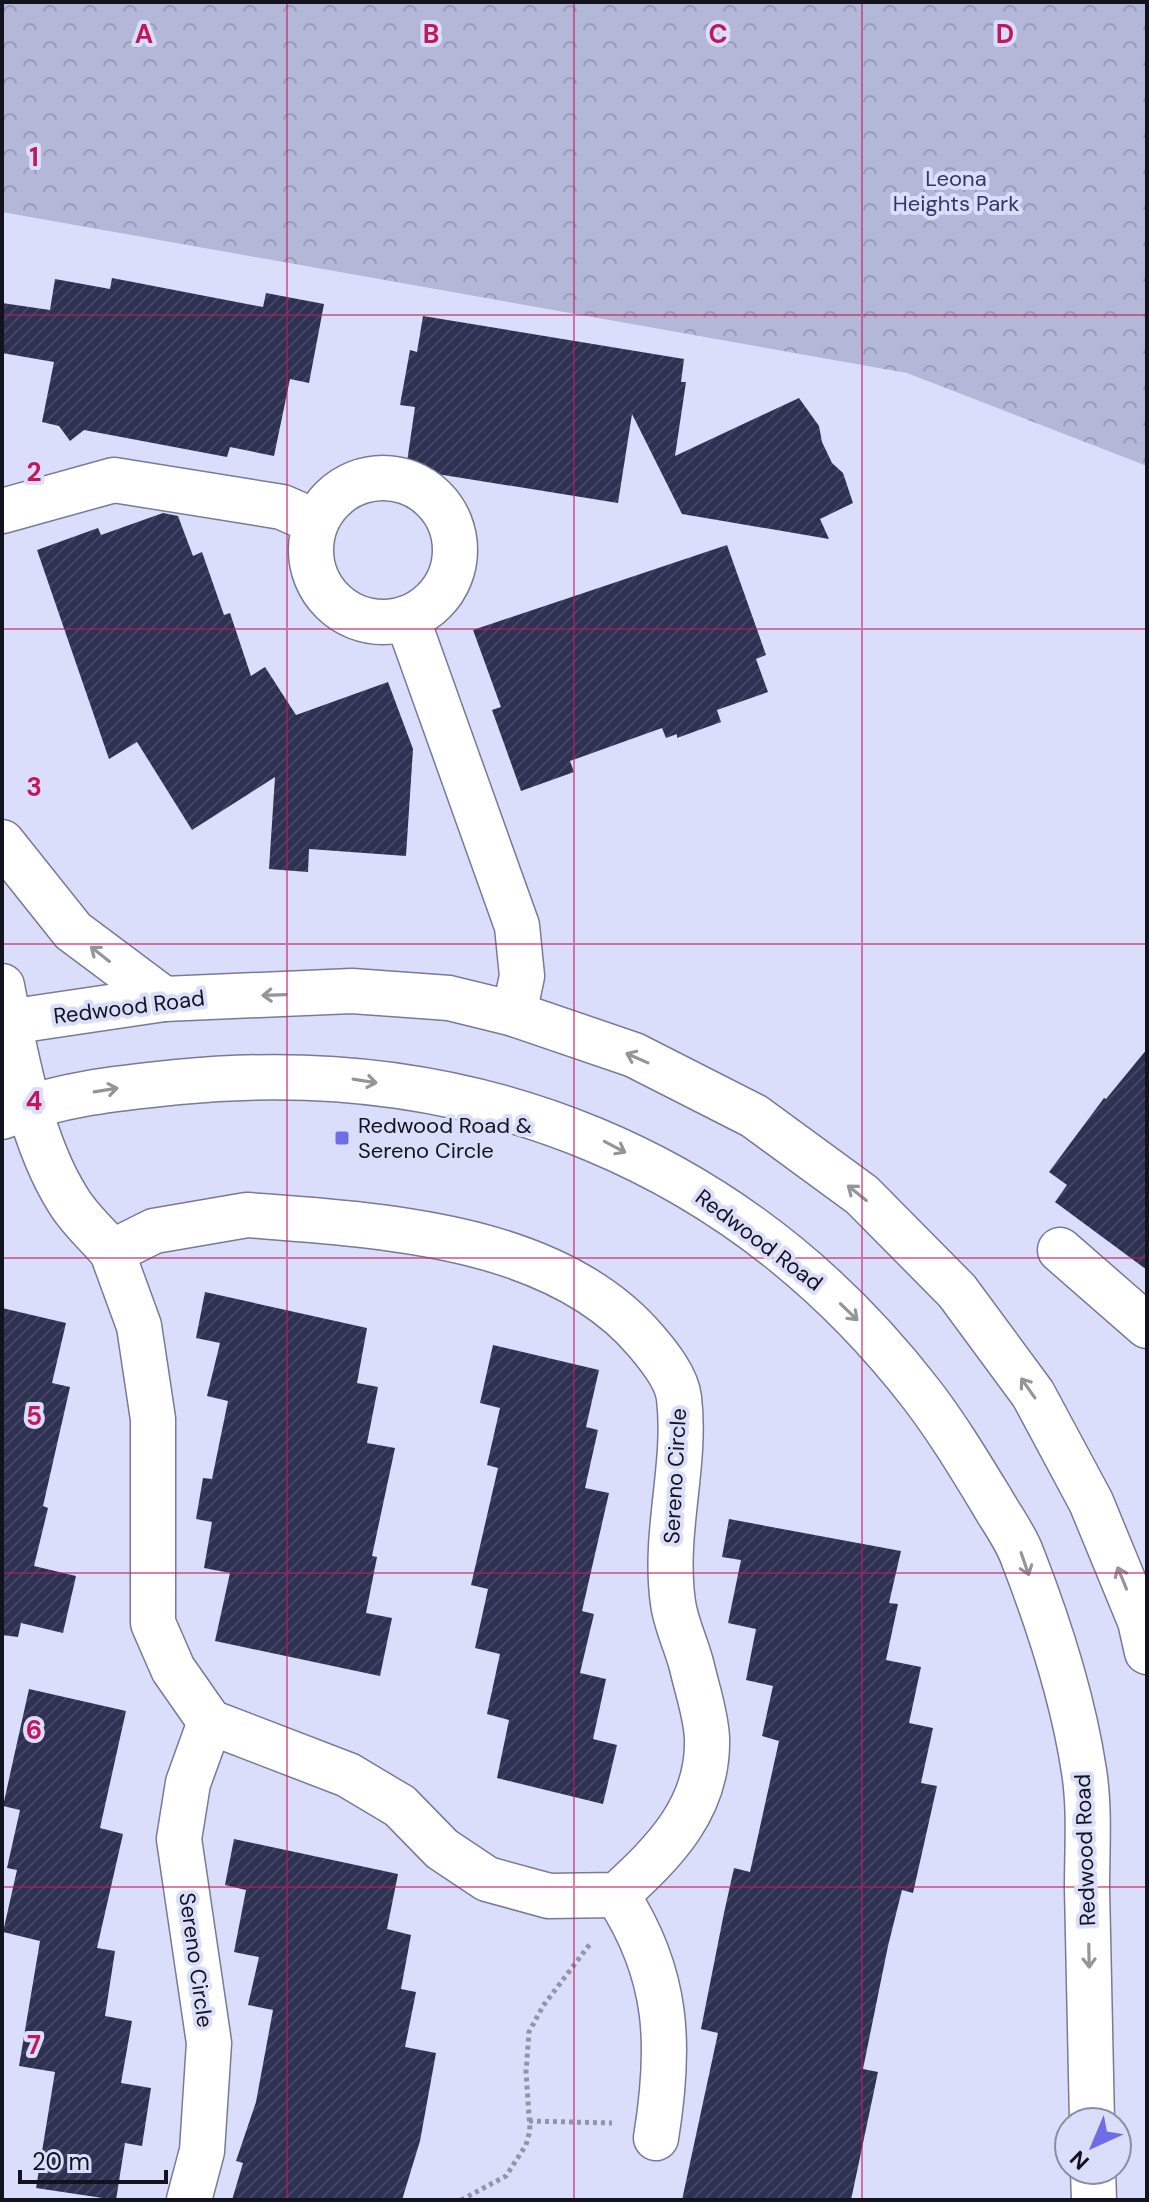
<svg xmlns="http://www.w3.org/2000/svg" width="1149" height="2202" viewBox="0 0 1149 2202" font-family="'DM Sans',sans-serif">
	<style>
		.forest { fill: url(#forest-crowns) }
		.building { fill: url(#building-hatch) }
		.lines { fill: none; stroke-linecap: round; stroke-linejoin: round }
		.minor-casing { stroke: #777a9a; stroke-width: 47 }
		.major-casing { stroke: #777a9a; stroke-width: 47 }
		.path { stroke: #9295aa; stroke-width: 5; stroke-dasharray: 4 4; stroke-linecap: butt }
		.minor { stroke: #fff; stroke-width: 44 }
		.major { stroke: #fff; stroke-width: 44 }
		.oneway { stroke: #94959a }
		.grid { fill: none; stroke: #c2185b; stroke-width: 2; stroke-opacity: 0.55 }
		.poi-dot { fill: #6e6de7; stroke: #dbdefa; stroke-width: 3 }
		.labels { text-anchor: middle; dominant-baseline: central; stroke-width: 8; stroke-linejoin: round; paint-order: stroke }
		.park-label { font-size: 22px; fill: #343569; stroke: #dbdefa }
		.street-label { font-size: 22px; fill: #12131e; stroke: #dbdefa }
		.poi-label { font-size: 22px; fill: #12131e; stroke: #dbdefa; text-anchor: start }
		.grid-label { font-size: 26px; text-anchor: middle; font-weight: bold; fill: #c2185b; stroke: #dbdefa; stroke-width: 8; stroke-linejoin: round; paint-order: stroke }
	</style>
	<defs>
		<pattern id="forest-crowns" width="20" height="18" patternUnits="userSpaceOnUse" patternTransform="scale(2)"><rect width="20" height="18" fill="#b3b7d8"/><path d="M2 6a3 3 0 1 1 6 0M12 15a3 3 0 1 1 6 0" fill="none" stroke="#999cb9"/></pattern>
		<pattern id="building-hatch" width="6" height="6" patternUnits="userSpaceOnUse" patternTransform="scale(2)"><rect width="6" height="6" fill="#2e3152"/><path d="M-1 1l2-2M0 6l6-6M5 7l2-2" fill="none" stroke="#434562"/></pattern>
	</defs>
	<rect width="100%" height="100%" fill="#dbdefa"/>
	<path class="forest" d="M2 2H1147V466L907 373 2 212Z"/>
	<g class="building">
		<path d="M112 278 263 307 266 293 324 304 309 383 290 379 274 456 230 447 227 457 84 430 70 441 59 426 42 422 54 362 2 353V303L50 310 55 279 110 289Z"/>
		<path d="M423 316 684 359 681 382H686L675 456 799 398 819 426 822 442 832 463 843 473 853 503 820 519 829 539 682 514 632 414 618 503 406 469 415 407 400 405 410 350 417 352Z"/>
		<path d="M163 513 178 516 193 556 202 552 224 615 230 613 251 676 265 667 296 715 388 682 413 749 406 856 309 849 308 872 269 869 275 777 192 830 137 742 109 759 37 550 98 528 101 535Z"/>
		<path d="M727 545 766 655 756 659 768 692 717 710 721 722 677 738V734L666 738 662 728 570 761 574 772 521 791 492 710 501 707 473 630Z"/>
		<path d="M1147 1049V1270L1055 1202 1067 1185 1049 1172 1104 1098 1106 1099Z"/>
		<path d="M205 1292 367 1328 357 1383 378 1387 367 1443 395 1448 372 1556 377 1557 366 1613 392 1618 380 1676 215 1641 230 1573 204 1568 212 1522 196 1519 203 1478 212 1479 228 1401 207 1396 220 1343 196 1338Z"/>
		<path d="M2 1308 66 1323 52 1383 70 1387 43 1506 48 1508 34 1566 76 1576 63 1633 21 1623 18 1637 2 1635Z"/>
		<path d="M493 1345 599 1370 586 1427 598 1430 585 1488 609 1493 582 1611 594 1614 580 1673 606 1679 593 1739 617 1745 603 1804 497 1778 509 1720 487 1714 500 1654 475 1648 488 1589 471 1585 498 1468 487 1465 500 1408 480 1403Z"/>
		<path d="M729 1519 901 1551 889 1603 898 1604 886 1660 921 1667 909 1723 933 1728 921 1783 937 1786 913 1893 902 1890 888 1946 863 2069 878 2072 851 2200H682L718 2033 701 2029 724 1913 734 1868 750 1872 779 1741 762 1736 773 1686 746 1680 756 1629 728 1623 741 1560 722 1557Z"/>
		<path d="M29 1689 126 1711 100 1828 123 1834 97 1948 115 1951 105 2016 132 2021 121 2083 151 2088 142 2146 125 2143 116 2200 36 2188 55 2072 19 2066 40 1941 3 1932 17 1870 7 1868 20 1810 3 1806Z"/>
		<path d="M234 1839 398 1874 387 1929 411 1935 401 1989 416 1992 405 2047 436 2053 420 2141 402 2200H232L243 2163 236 2161 256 2102 273 2010 248 2005 259 1957 234 1952 246 1890 225 1885Z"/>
	</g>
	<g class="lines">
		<defs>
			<g id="minor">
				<circle cx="383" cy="550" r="72"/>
				<path d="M2 511 114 480 282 507 316 522"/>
				<path d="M407 618 517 926 522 976 514 1014"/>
				<path d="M2 986C15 1053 31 1142 68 1200 79 1219 98 1235 112 1252"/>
				<path d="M247 1215C377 1225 555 1233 646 1341 658 1355 677 1378 679 1398 687 1466 663 1532 673 1603 676 1625 687 1646 692 1667 697 1689 706 1715 707 1738 709 1808 664 1852 617 1895L549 1896 487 1879 442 1849 400 1806 348 1775 210 1722 173 1669 153 1623V1419L139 1326 112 1252 154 1231Z"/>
				<path d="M1060 1250 1147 1326"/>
				<path d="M617 1895C669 1975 671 2046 656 2138"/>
				<path d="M189 2200 202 2151 209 2043 179 1839 188 1783 210 1722"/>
			</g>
			<g id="major">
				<path d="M2 842 73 931 164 999"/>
				<path d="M2 1023 164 999 352 991 449 998 514 1014 634 1055 754 1116 862 1195 957 1291 1033 1394 1091 1502 1140 1621 1147 1652"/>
				<path d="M2 1117C58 1094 118 1088 178 1082 473 1053 739 1158 922 1395 948 1429 969 1464 991 1500 1001 1518 1015 1536 1022 1555 1049 1624 1073 1698 1084 1771 1090 1808 1087 1850 1087 1888 1089 1966 1090 2044 1092 2122"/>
				<path d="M1093 2170 1094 2200"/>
			</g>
		</defs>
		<use href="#minor" class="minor-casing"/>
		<use href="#major" class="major-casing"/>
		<g class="path">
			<path d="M529 2121 612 2123"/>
			<path d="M461 2200 506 2176 526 2145 530 2130 526 2072 529 2032 543 2006 590 1944"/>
		</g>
		<use href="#minor" class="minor"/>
		<use href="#major" class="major"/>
	</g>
	<defs><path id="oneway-shaft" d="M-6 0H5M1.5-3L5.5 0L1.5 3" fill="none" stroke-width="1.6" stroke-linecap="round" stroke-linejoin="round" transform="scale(2)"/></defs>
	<g class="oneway">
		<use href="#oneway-shaft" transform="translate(100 954) rotate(-142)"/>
		<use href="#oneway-shaft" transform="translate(274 995) rotate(178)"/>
		<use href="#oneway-shaft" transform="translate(637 1058) rotate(-156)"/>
		<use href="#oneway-shaft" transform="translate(365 1081) rotate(9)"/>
		<use href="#oneway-shaft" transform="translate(106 1090) rotate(-9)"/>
		<use href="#oneway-shaft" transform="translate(615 1147) rotate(28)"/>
		<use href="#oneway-shaft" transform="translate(857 1193) rotate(-141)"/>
		<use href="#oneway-shaft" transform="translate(849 1312) rotate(44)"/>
		<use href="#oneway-shaft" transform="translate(1028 1388) rotate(-125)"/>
		<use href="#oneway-shaft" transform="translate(1025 1564) rotate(71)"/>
		<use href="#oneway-shaft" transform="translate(1122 1578) rotate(-112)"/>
		<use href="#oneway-shaft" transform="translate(1089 1956) rotate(89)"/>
	</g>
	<path class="grid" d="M287 2V2200M574 2V2200M862 2V2200M2 315H1147M2 629H1147M2 944H1147M2 1258H1147M2 1573H1147M2 1887H1147"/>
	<rect class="poi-dot" x="334" y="1130" width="16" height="16" rx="4"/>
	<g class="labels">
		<g class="park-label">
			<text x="956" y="178">Leona<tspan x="956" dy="25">Heights Park</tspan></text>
		</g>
		<g class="street-label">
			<text transform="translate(129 1007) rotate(-7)">Redwood Road</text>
			<text transform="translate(759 1240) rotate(37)">Redwood Road</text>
			<text transform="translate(675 1476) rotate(-87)">Sereno Circle</text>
			<text transform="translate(1085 1850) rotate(-92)">Redwood Road</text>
			<text transform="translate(196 1960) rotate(82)">Sereno Circle</text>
		</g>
		<g class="poi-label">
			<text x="358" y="1125">Redwood Road &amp;<tspan x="358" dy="25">Sereno Circle</tspan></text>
		</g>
	</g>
	<g class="grid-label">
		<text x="144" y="43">A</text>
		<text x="431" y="43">B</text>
		<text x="718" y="43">C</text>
		<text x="1005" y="43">D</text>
		<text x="34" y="166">1</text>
		<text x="34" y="481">2</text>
		<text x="34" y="796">3</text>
		<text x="34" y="1110">4</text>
		<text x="34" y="1425">5</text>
		<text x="34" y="1739">6</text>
		<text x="34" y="2054">7</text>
	</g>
	<rect width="1149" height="2202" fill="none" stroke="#12131e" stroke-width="8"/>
	<g transform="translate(1093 2146) rotate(224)"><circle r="38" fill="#dbdefa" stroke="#8b8da2" stroke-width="2"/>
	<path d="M0-6L14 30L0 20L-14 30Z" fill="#6e6de7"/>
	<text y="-12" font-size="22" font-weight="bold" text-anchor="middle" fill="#12131e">N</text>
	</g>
	<path d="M20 2170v12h146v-12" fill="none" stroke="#12131e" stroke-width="4"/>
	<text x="32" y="2170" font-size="24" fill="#12131e" stroke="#dbdefa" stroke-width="6" paint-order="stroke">20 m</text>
</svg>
